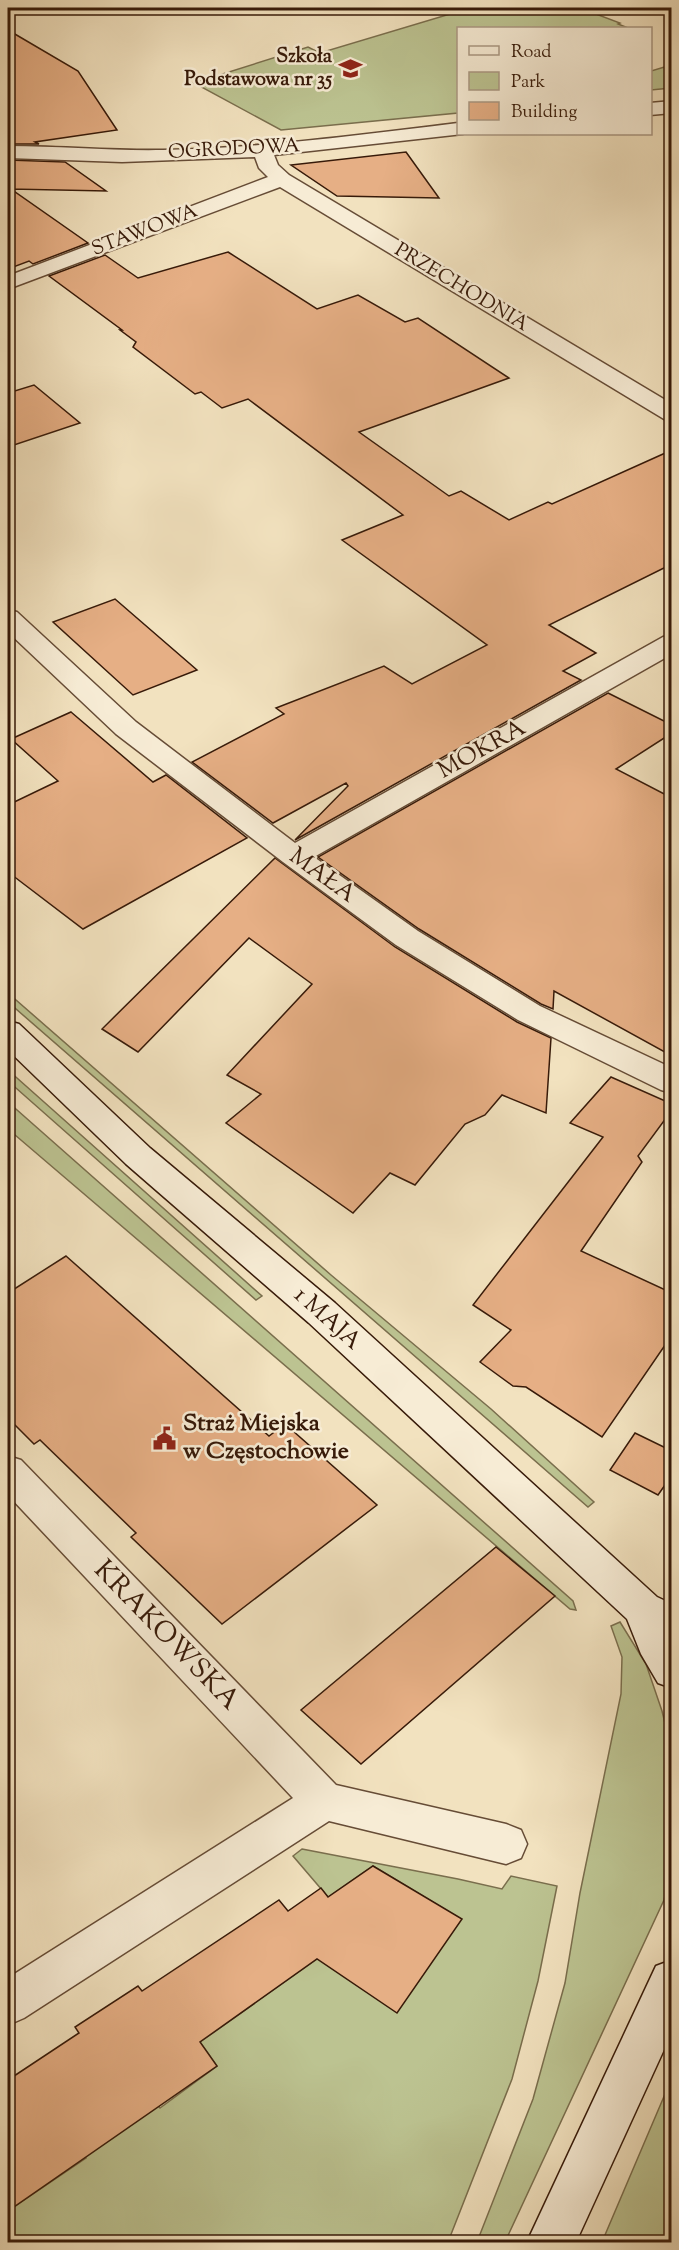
<svg xmlns="http://www.w3.org/2000/svg" width="679" height="2250" viewBox="0 0 679 2250" font-family="'Sorts Mill Goudy',serif">
	<style>
		.green { fill: #bcc391; stroke: #7a6e4d; stroke-width: 1.5 }
		.building { fill: #e6af85; stroke: #371a09; stroke-width: 1.5 }
		.lines { fill: none; stroke-linecap: round; stroke-linejoin: round }
		.minor-casing { stroke: #664c36; stroke-width: 3 }
		.secondary-casing { stroke: #371a09; stroke-width: 3 }
		.minor { fill: #f7ecd5; fill-rule: evenodd }
		.secondary { fill: #f7ecd5; fill-rule: evenodd }
		.labels { text-anchor: middle; dominant-baseline: central; stroke-width: 5; stroke-linejoin: round; paint-order: stroke }
		.far-poi-label { font-size: 20px; font-weight: bold; fill: #371a09; stroke: #f7ecd5; text-anchor: end }
		.far-street-label { font-size: 20px; fill: #371a09; stroke: #f7ecd5 }
		.street-label { font-size: 24px; fill: #371a09; stroke: #f7ecd5 }
		.poi-label { font-size: 24px; font-weight: bold; fill: #371a09; stroke: #f7ecd5; text-anchor: start }
		.near-street-label { font-size: 28px; fill: #371a09; stroke: #f7ecd5 }
	</style>
	<rect width="100%" height="100%" fill="#f2e2bf"/>
	<filter id="stains"><feTurbulence type="fractalNoise" baseFrequency=".00333" numOctaves="4"/><feColorMatrix values="0 0 0 0 .2 0 0 0 0 .09 0 0 0 0 .02 0 0 0 .5 -.17"/></filter>
	<radialGradient id="worn" r=".72"><stop offset=".6" stop-color="#630" stop-opacity="0"/><stop offset="1" stop-color="#630" stop-opacity=".3"/></radialGradient>
	<g class="green">
		<path d="M470 8H580L620 23 618 24 628 28H458V113L281 130 194 83 308 47 320 53Z"/>
		<path d="M671 65V88L651 90V71Z"/>
		<path d="M8 993 331 1275 491 1409 594 1502 588 1507 8 1002Z"/>
		<path d="M8 1070 262 1296 256 1300 8 1081Z"/>
		<path d="M8 1102 573 1601 576 1610 570 1609 8 1129Z"/>
		<path d="M620 1622 646 1664 662 1711 671 1747 672 1867 664 1900 505 2242H477L533 2099 565 1983 580 1893 621 1694 622 1657 611 1626Z"/>
		<path d="M302 1849 458 1879 502 1889 511 1876 557 1886 538 1981 512 2079 448 2242H8V2211L86 2158 78 2145 148 2092 160 2108 217 2066 200 2042 317 1959 461 1919 373 1866 328 1897 293 1856Z"/>
		<path d="M671 2080V2242H602Z"/>
	</g>
	<g class="building">
		<path d="M8 30 78 71 117 130 35 142 39 144H8Z"/>
		<path d="M406 152 439 198 337 196 291 165Z"/>
		<path d="M8 160 65 162 106 191 11 189 88 243 33 264 29 261 8 269Z"/>
		<path d="M228 252 317 309 358 295 405 322 418 318 509 378 359 432 449 496 461 491 509 520 548 502 552 504 672 450V564L549 625 596 653 563 671 581 680 295 840 348 786 346 783 273 823 192 762 284 714 276 708 384 666 412 684 487 645 342 540 403 515 248 399 222 408 201 392 195 394 133 347 136 342 120 330H122L49 276 105 255 138 278Z"/>
		<path d="M34 385 80 423 8 447V393Z"/>
		<path d="M115 599 197 670 133 695 53 622Z"/>
		<path d="M608 693 672 725V733L616 769 672 798V1056L554 991 553 1009 541 1004 419 929 318 857Z"/>
		<path d="M71 712 153 782 166 775 247 838 83 929 8 872V805L58 781 11 739Z"/>
		<path d="M275 858 395 947 517 1022 551 1038 546 1113 502 1095 485 1115 465 1124 415 1185 390 1173 353 1213 226 1123 261 1094 227 1075 312 984 249 938 138 1052 102 1029Z"/>
		<path d="M611 1077 672 1104V1110L638 1156 642 1162 581 1251 672 1293V1335L602 1437 526 1387 513 1386 480 1362 511 1330 473 1305 603 1137 570 1123Z"/>
		<path d="M66 1256 269 1436 285 1424 377 1505 222 1624 131 1537 136 1533 40 1440 34 1444 8 1418V1293Z"/>
		<path d="M635 1433 672 1451V1475L658 1495 610 1470Z"/>
		<path d="M496 1547 555 1596 361 1764 301 1710Z"/>
		<path d="M373 1866 462 1919 397 2013 317 1959 200 2042 217 2066 8 2211V2080L79 2033 75 2027 138 1986 142 1991 279 1900 288 1911 321 1888 328 1897Z"/>
	</g>
	<g class="lines">
		<defs>
			<g id="minor">
				<path d="M672 101V113L650 115V103Z"/>
				<path d="M458 123V134H463L274 155 278 165 289 175 672 404V421L664 419 280 187 8 289V276L268 177 259 168 255 157 122 162 8 158V146C59 146 111 151 163 150 262 148 360 135 458 123Z"/>
				<path d="M8 610 17 612 136 722 295 843 663 637 672 635V654L314 857 418 931 540 1006 672 1068V1093L661 1090 518 1020 396 945 283 862 116 734 8 632Z"/>
				<path d="M8 1456 21 1460 336 1785 506 1824 521 1830 527 1844 521 1858 506 1864 329 1821 24 2018 8 2025V1978L293 1798 8 1495Z"/>
			</g>
			<g id="secondary">
				<path d="M8 1021 19 1024 150 1148 335 1303 657 1597 672 1604V1688L658 1683 641 1654 627 1619 309 1323 126 1164 8 1050Z"/>
				<path d="M672 1960V2032L576 2242H527L656 1966Z"/>
			</g>
		</defs>
		<use href="#minor" class="minor-casing"/>
		<use href="#secondary" class="secondary-casing"/>
		<use href="#minor" class="minor"/>
		<use href="#secondary" class="secondary"/>
	</g>
	<defs>
		<symbol id="school-bare" viewBox="-9 -9 18 18"><path d="M0-5L7-2L0 1L-7-2ZM-4 1L0 2.5L4 1V4Q0 6-4 4Z" fill="#8f2418" stroke="#f7ecd5" stroke-width="2.5" paint-order="stroke"/></symbol>
		<symbol id="civic-bare" viewBox="-9 -9 18 18"><path d="M-.6-6.5H3V-4.5H.6V-3L4-1V1h2V6H-6V1h2V-1L-.6-3ZM-1.2 2.5V6h2.4V2.5Z" fill="#8f2418" stroke="#f7ecd5" stroke-width="2.5" paint-order="stroke"/></symbol>
	</defs>
	<g fill-rule="evenodd">
		<use href="#school-bare" x="334" y="52" width="33" height="33"/>
		<use href="#civic-bare" x="148" y="1422" width="33" height="33"/>
	</g>
	<g class="labels">
		<g class="far-poi-label">
			<text x="332" y="57">Szkoła<tspan x="332" dy="23">Podstawowa nr 35</tspan></text>
		</g>
		<g class="far-street-label">
			<text transform="translate(234 150) rotate(-3)">OGRODOWA</text>
			<text transform="translate(145 231) rotate(-21)">STAWOWA</text>
			<text transform="translate(461 288) rotate(31)">PRZECHODNIA</text>
		</g>
		<g class="street-label">
			<text transform="translate(482 750) rotate(-29)">MOKRA</text>
			<text transform="translate(322 876) rotate(36)">MAŁA</text>
			<text transform="translate(327 1319) rotate(42)">1 MAJA</text>
		</g>
		<g class="poi-label">
			<text x="183" y="1424">Straż Miejska<tspan x="183" dy="28">w Częstochowie</tspan></text>
		</g>
		<g class="near-street-label">
			<text transform="translate(166 1636) rotate(46)">KRAKOWSKA</text>
		</g>
	</g>
	<rect width="679" height="2250" fill="none" stroke="#f2e2bf" stroke-width="30"/>
	<rect x="9" y="9" width="661" height="2232" fill="none" stroke="#371a09" stroke-width="3"/>
	<rect x="15" y="15" width="649" height="2220" fill="none" stroke="#371a09" stroke-width="1.5"/>
	<rect x="457" y="27" width="195" height="108" fill="#f7ecd5" stroke="#aa9883" stroke-width="1.5"/>
	<rect x="469" y="46" width="30" height="9" fill="#f7ecd5" stroke="#aa9883" stroke-width="1.5"/>
	<text x="511" y="57" font-size="18" fill="#371a09">Road</text>
	<rect x="469" y="72" width="30" height="18" fill="#bcc391" stroke="#aa9883" stroke-width="1.5"/>
	<text x="511" y="87" font-size="18" fill="#371a09">Park</text>
	<rect x="469" y="102" width="30" height="18" fill="#e6af85" stroke="#aa9883" stroke-width="1.5"/>
	<text x="511" y="117" font-size="18" fill="#371a09">Building</text>
	<rect width="100%" height="100%" filter="url(#stains)"/>
	<rect width="100%" height="100%" fill="url(#worn)"/>
</svg>
